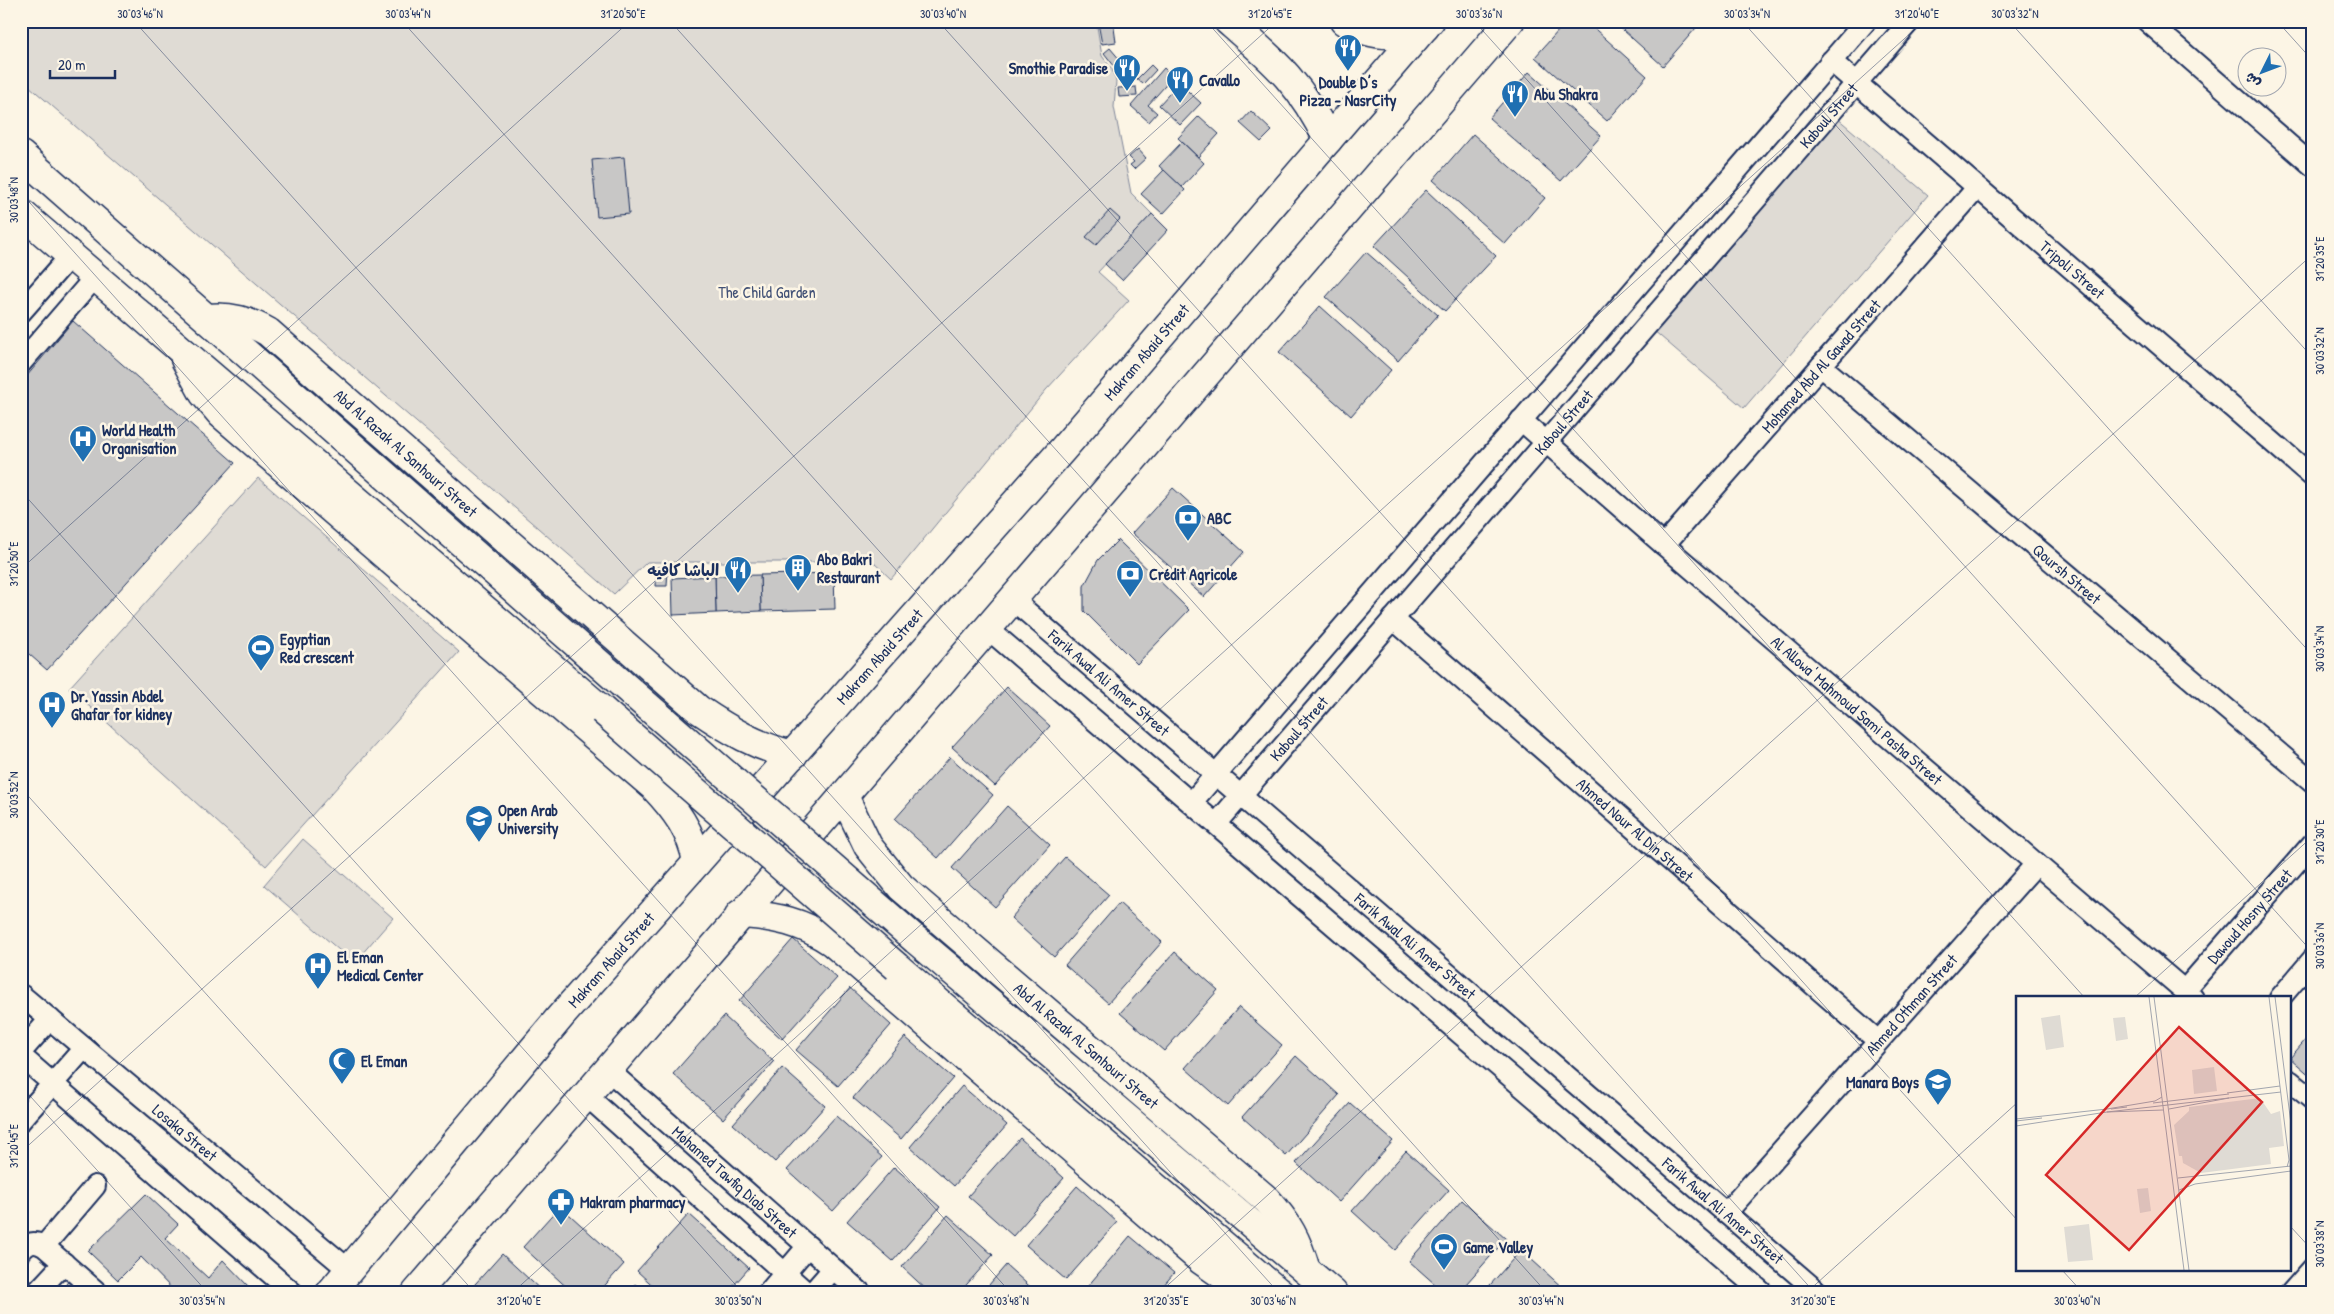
<svg xmlns="http://www.w3.org/2000/svg" width="2334" height="1314" viewBox="0 0 2334 1314" font-family="'Patrick Hand','Playpen Sans Arabic',sans-serif">
	<style>
		.green { fill: #dfdbd4; stroke: #7d8599 }
		.building { fill: #c8c7c6; stroke: #1b2f5e }
		.lines { fill: none; stroke-linecap: round; stroke-linejoin: round }
		.street-casing { stroke: #1b2f5e; stroke-width: 24 }
		.secondary-casing { stroke: #1b2f5e; stroke-width: 31 }
		.street { stroke: #fcf5e5; stroke-width: 20 }
		.secondary { stroke: #fcf5e5; stroke-width: 28 }
		.secondary-bridge-casing { stroke: #1b2f5e; stroke-width: 31; stroke-linecap: butt }
		.secondary-bridge { stroke: #fcf5e5; stroke-width: 28 }
		.ticks { fill: none; stroke: #1b2f5e; stroke-width: 1; stroke-opacity: 0.45 }
		.labels { text-anchor: middle; dominant-baseline: central; stroke-width: 5; stroke-linejoin: round; paint-order: stroke }
		.poi-label { font-size: 16px; font-weight: bold; fill: #1b2f5e; stroke: #fcf5e5; text-anchor: start }
		.street-label { font-size: 16px; fill: #1b2f5e; stroke: #fcf5e5 }
		.park-label { font-size: 16px; fill: #425176; stroke: #fcf5e5 }
		.inset-road { fill: none; stroke: #a2a6af; stroke-width: 1 }
		.view { fill: #d62828; fill-opacity: 0.15; stroke: #d62828; stroke-width: 2.5 }
		.inset-edge { fill: none; stroke: #1b2f5e; stroke-width: 2.5 }
		.neatline { fill: none; stroke: #1b2f5e; stroke-width: 2 }
		.ticks-label { font-size: 12px; text-anchor: middle; fill: #1b2f5e }
	</style>
	<rect width="100%" height="100%" fill="#fcf5e5"/>
	<filter id="ink" filterUnits="userSpaceOnUse"><feTurbulence type="fractalNoise" baseFrequency=".02" numOctaves="2"/><feDisplacementMap in="SourceGraphic" scale="10" xChannelSelector="R" yChannelSelector="G"/><feConvolveMatrix kernelMatrix="1 2 1 2 8 2 1 2 1" color-interpolation-filters="sRGB"/></filter>
	<g filter="url(#ink)">
		<g class="green">
			<path d="M21 21H1096L1102 56 1112 69 1116 81 1114 107 1131 193 1152 214 1098 272 1129 300 1046 390 891 579 873 562H647L614 594 21 79Z"/>
			<path d="M1830 112 1928 195 1744 408 1646 324Z"/>
			<path d="M258 478 459 652 266 866 69 688Z"/>
			<path d="M303 839 393 918 354 963 264 885Z"/>
		</g>
		<g class="building">
			<path d="M1113 21 1116 42 1102 44 1098 23Z"/>
			<path d="M1567 21H1586L1647 76 1607 121 1535 57Z"/>
			<path d="M1613 21H1702L1663 66Z"/>
			<path d="M1110 48 1121 61 1115 67 1104 53Z"/>
			<path d="M1151 65 1156 70 1143 84 1137 79Z"/>
			<path d="M1164 68 1173 77 1148 105 1157 113 1149 122 1131 106Z"/>
			<path d="M1529 72 1601 136 1561 181 1489 118Z"/>
			<path d="M1179 83 1201 103 1180 125 1159 105Z"/>
			<path d="M1136 87 1137 96 1119 97 1118 88Z"/>
			<path d="M1251 111 1272 131 1261 142 1240 123Z"/>
			<path d="M1199 116 1219 134 1198 157 1178 138Z"/>
			<path d="M1473 134 1545 198 1505 244 1433 180Z"/>
			<path d="M1182 142 1204 163 1182 187 1159 166Z"/>
			<path d="M1138 149 1146 158 1134 169 1130 165 1134 162 1129 157Z"/>
			<path d="M624 157 629 214 597 217 592 160Z"/>
			<path d="M1164 170 1185 190 1163 214 1141 194Z"/>
			<path d="M1426 190 1496 256 1445 311 1374 246Z"/>
			<path d="M1110 210 1120 219 1096 245 1086 237Z"/>
			<path d="M1152 214 1168 230 1122 280 1105 264Z"/>
			<path d="M1366 252 1438 315 1398 361 1326 297Z"/>
			<path d="M1320 306 1391 370 1351 416 1279 352Z"/>
			<path d="M73 321 235 463 47 670 21 647V383Z"/>
			<path d="M1173 488 1244 552 1204 597 1132 533Z"/>
			<path d="M1118 540 1189 610 1137 664 1084 611V586L1098 560Z"/>
			<path d="M657 567H668L667 586H656Z"/>
			<path d="M834 573 835 609 761 611 760 575Z"/>
			<path d="M760 575 761 611 716 613 715 576Z"/>
			<path d="M715 576 716 613 673 615 672 578Z"/>
			<path d="M1007 687 1050 726 995 786 952 747Z"/>
			<path d="M950 757 993 795 938 858 895 819Z"/>
			<path d="M1007 806 1050 845 995 907 952 868Z"/>
			<path d="M1065 857 1109 895 1054 957 1011 918Z"/>
			<path d="M1119 903 1162 942 1108 1003 1065 965Z"/>
			<path d="M793 939 837 978 782 1039 739 1001Z"/>
			<path d="M1175 952 1218 990 1164 1051 1120 1013Z"/>
			<path d="M850 988 891 1025 838 1086 796 1050Z"/>
			<path d="M1239 1007 1282 1045 1228 1106 1185 1068Z"/>
			<path d="M724 1016 774 1062 723 1119 673 1074Z"/>
			<path d="M2313 1031V1078L2290 1058Z"/>
			<path d="M905 1037 953 1078 901 1139 853 1098Z"/>
			<path d="M1296 1056 1339 1095 1286 1156 1242 1117Z"/>
			<path d="M782 1068 825 1106 775 1162 733 1124Z"/>
			<path d="M962 1086 1007 1125 954 1186 910 1147Z"/>
			<path d="M1350 1103 1393 1141 1339 1202 1296 1163Z"/>
			<path d="M836 1116 882 1157 833 1211 787 1170Z"/>
			<path d="M1020 1138 1064 1178 1013 1236 968 1196Z"/>
			<path d="M1406 1151 1449 1190 1395 1250 1352 1211Z"/>
			<path d="M894 1167 940 1207 893 1261 847 1221Z"/>
			<path d="M1077 1186 1117 1222 1066 1280 1026 1245Z"/>
			<path d="M146 1194 178 1224 165 1238 208 1278 223 1260 250 1288 245 1293H176L141 1257 118 1280 88 1251Z"/>
			<path d="M1462 1200 1506 1239 1458 1293H1445L1409 1261Z"/>
			<path d="M560 1206 624 1264 598 1293H573L523 1247Z"/>
			<path d="M689 1214 749 1268 727 1293H661L637 1271Z"/>
			<path d="M948 1215 993 1255 959 1293H930L902 1267Z"/>
			<path d="M1130 1236 1174 1273 1157 1293H1082Z"/>
			<path d="M1521 1250 1564 1289 1561 1293H1483Z"/>
			<path d="M502 1254 544 1293H467Z"/>
			<path d="M1006 1265 1037 1293H982Z"/>
			<path d="M74 1274 96 1293H59Z"/>
			<path d="M635 1284 645 1293H626Z"/>
			<path d="M1189 1285 1198 1293H1182Z"/>
		</g>
		<g class="lines">
			<defs>
				<g id="street">
					<path d="M2147 21 2313 166"/>
					<path id="s1" d="M1831 61 2313 477"/>
					<path d="M21 312 71 255"/>
					<path d="M21 363 96 276"/>
					<path id="s2" d="M1821 366 2313 782"/>
					<path id="s3" d="M1521 420 1664 545 2193 998"/>
					<path id="s4" d="M1664 545 1977 188"/>
					<path id="s5" d="M1012 599 1819 1293"/>
					<path id="s6" d="M1393 619 1877 1040"/>
					<path d="M987 628 1763 1293"/>
					<path d="M1192 802 1866 21"/>
					<path id="s7" d="M1217 823 1910 21"/>
					<path id="s8" d="M2185 990 2313 843"/>
					<path id="s9" d="M21 995 349 1270"/>
					<path d="M2280 998 2313 959"/>
					<path d="M21 1052 50 1019"/>
					<path d="M21 1056 293 1293"/>
					<path id="s10" d="M608 1070 861 1293"/>
					<path d="M2290 1081 2313 1100"/>
					<path d="M587 1096 807 1293"/>
					<path d="M21 1120 84 1048"/>
					<path id="s11" d="M1726 1213 2036 864"/>
					<path d="M44 1246 95 1186"/>
					<path d="M21 1251C29 1242 34 1241 44 1246L98 1293"/>
					<path d="M36 1293 64 1263"/>
					<path d="M768 1293 808 1246"/>
					<path d="M812 1293 833 1269"/>
					<path d="M2291 1293 2313 1268"/>
				</g>
				<g id="secondary">
					<path d="M1228 21C1274 61 1301 83 1328 140"/>
					<path d="M1344 21C1371 37 1397 38 1425 27"/>
					<path d="M21 155 621 683"/>
					<path d="M21 213 602 710"/>
					<path id="s12" d="M208 318C231 316 248 321 268 332L698 709C729 730 757 747 793 755"/>
					<path d="M185 359 204 394 221 414 654 787C675 809 692 832 697 862"/>
					<path id="s13" d="M844 796 868 846 901 887 1267 1200C1288 1223 1297 1240 1306 1270"/>
					<path d="M740 914C775 916 803 922 832 942L1201 1260 1224 1276 1249 1288 1280 1293"/>
					<path d="M916 940 1333 1293"/>
					<path d="M897 967 1276 1290"/>
					<path id="s14" d="M330 1293 561 1016 1063 449 1430 21"/>
					<path d="M416 1293 1510 21"/>
				</g>
			</defs>
			<use href="#street" class="street-casing"/>
			<use href="#secondary" class="secondary-casing"/>
			<use href="#street" class="street"/>
			<use href="#secondary" class="secondary"/>
			<defs>
				<g id="secondary-bridge">
					<path d="M621 683 916 940"/>
					<path d="M602 710 897 967"/>
				</g>
			</defs>
			<use href="#secondary-bridge" class="secondary-bridge-casing"/>
			<use href="#secondary-bridge" class="secondary-bridge"/>
		</g>
	</g>
	<path class="ticks" d="M134 21 1279 1293M402 21 1547 1293M670 21 1815 1293M938 21 2018 1221M1206 21 2085 998M1474 21 2313 953M1742 21 2313 656M2009 21 2313 358M2277 21 2313 61M21 193 1011 1293M21 491 743 1293M21 569 630 21M21 788 475 1293M2134 998 2313 836M21 1086 208 1293M21 1152 1277 21M2290 1226 2313 1251M2062 1270 2083 1293M512 1293 1924 21M1159 1293 2313 254M1806 1293 2018 1102"/>
	<defs>
		<symbol id="restaurant-pin" viewBox="-11 -11 22 30"><path d="M0 17L-7.5 6A9.5 9.5 0 1 1 7.5 6Z" fill="#1f6fb2" stroke="#fcf5e5"/><path d="M-5-6h1v4h1v-4h1v4h1v-4h1v5L-1.5 .5V6h-2V.5L-5-1ZM5-6V6H3V1.5H1.5Q1.5-4 5-6Z" fill="#fff"/></symbol>
		<symbol id="hospital-pin" viewBox="-11 -11 22 30"><path d="M0 17L-7.5 6A9.5 9.5 0 1 1 7.5 6Z" fill="#1f6fb2" stroke="#fcf5e5"/><path d="M-5-5h3v3.5h4V-5h3V5h-3V1.5h-4V5h-3Z" fill="#fff"/></symbol>
		<symbol id="bank-pin" viewBox="-11 -11 22 30"><path d="M0 17L-7.5 6A9.5 9.5 0 1 1 7.5 6Z" fill="#1f6fb2" stroke="#fcf5e5"/><path d="M-6-4H6V4H-6ZM0-2.3a2.3 2.3 0 1 0 0 4.6a2.3 2.3 0 1 0 0-4.6Z" fill="#fff"/></symbol>
		<symbol id="building-pin" viewBox="-11 -11 22 30"><path d="M0 17L-7.5 6A9.5 9.5 0 1 1 7.5 6Z" fill="#1f6fb2" stroke="#fcf5e5"/><path d="M-4-6H4V6H1V3H-1V6H-4ZM-2.5-4.3h1.7v1.8h-1.7ZM.8-4.3h1.7v1.8H.8ZM-2.5-1h1.7V.8h-1.7ZM.8-1h1.7V.8H.8Z" fill="#fff"/></symbol>
		<symbol id="stadium-pin" viewBox="-11 -11 22 30"><path d="M0 17L-7.5 6A9.5 9.5 0 1 1 7.5 6Z" fill="#1f6fb2" stroke="#fcf5e5"/><path d="M0-5a6.5 5 0 1 0 0 10a6.5 5 0 1 0 0-10ZM-3.5-1.8h7v3.6h-7Z" fill="#fff"/></symbol>
		<symbol id="university-pin" viewBox="-11 -11 22 30"><path d="M0 17L-7.5 6A9.5 9.5 0 1 1 7.5 6Z" fill="#1f6fb2" stroke="#fcf5e5"/><path d="M0-5L7-2L0 1L-7-2ZM-4 1L0 2.5L4 1V4Q0 6-4 4Z" fill="#fff"/></symbol>
		<symbol id="mosque-pin" viewBox="-11 -11 22 30"><path d="M0 17L-7.5 6A9.5 9.5 0 1 1 7.5 6Z" fill="#1f6fb2" stroke="#fcf5e5"/><path d="M3.5-4.9A6 6 0 1 0 3.5 4.9A5 5 0 1 1 3.5-4.9Z" fill="#fff"/></symbol>
		<symbol id="school-pin" viewBox="-11 -11 22 30"><path d="M0 17L-7.5 6A9.5 9.5 0 1 1 7.5 6Z" fill="#1f6fb2" stroke="#fcf5e5"/><path d="M0-5L7-2L0 1L-7-2ZM-4 1L0 2.5L4 1V4Q0 6-4 4Z" fill="#fff"/></symbol>
		<symbol id="pharmacy-pin" viewBox="-11 -11 22 30"><path d="M0 17L-7.5 6A9.5 9.5 0 1 1 7.5 6Z" fill="#1f6fb2" stroke="#fcf5e5"/><path d="M-2-6h4v4h4v4h-4v4h-4v-4h-4v-4h4Z" fill="#fff"/></symbol>
	</defs>
	<g fill-rule="evenodd">
		<use href="#restaurant-pin" x="1332" y="32" width="32" height="43"/>
		<use href="#restaurant-pin" x="1111" y="52" width="32" height="43"/>
		<use href="#restaurant-pin" x="1164" y="64" width="32" height="43"/>
		<use href="#restaurant-pin" x="1499" y="78" width="32" height="43"/>
		<use href="#hospital-pin" x="67" y="423" width="32" height="43"/>
		<use href="#bank-pin" x="1172" y="502" width="32" height="43"/>
		<use href="#building-pin" x="782" y="552" width="32" height="43"/>
		<use href="#restaurant-pin" x="722" y="554" width="32" height="43"/>
		<use href="#bank-pin" x="1114" y="558" width="32" height="43"/>
		<use href="#stadium-pin" x="245" y="632" width="32" height="43"/>
		<use href="#hospital-pin" x="36" y="689" width="32" height="43"/>
		<use href="#university-pin" x="463" y="803" width="32" height="43"/>
		<use href="#hospital-pin" x="302" y="950" width="32" height="43"/>
		<use href="#mosque-pin" x="326" y="1045" width="32" height="43"/>
		<use href="#school-pin" x="1922" y="1066" width="32" height="43"/>
		<use href="#pharmacy-pin" x="545" y="1186" width="32" height="43"/>
		<use href="#stadium-pin" x="1428" y="1231" width="32" height="43"/>
	</g>
	<g class="labels">
		<g class="poi-label">
			<text x="1108" y="68" text-anchor="end">Smothie Paradise</text>
			<text x="1199" y="80">Cavallo</text>
			<text x="1348" y="82" text-anchor="middle">Double D’s<tspan x="1348" dy="18">Pizza - NasrCity</tspan></text>
			<text x="1534" y="94">Abu Shakra</text>
			<text x="102" y="430">World Health<tspan x="102" dy="18">Organisation</tspan></text>
			<text x="1207" y="518">ABC</text>
			<text x="817" y="559">Abo Bakri<tspan x="817" dy="18">Restaurant</tspan></text>
			<text x="719" y="570" text-anchor="end">الباشا كافيه</text>
			<text x="1149" y="574">Crédit Agricole</text>
			<text x="280" y="639">Egyptian<tspan x="280" dy="18">Red crescent</tspan></text>
			<text x="71" y="696">Dr. Yassin Abdel<tspan x="71" dy="18">Ghafar for kidney</tspan></text>
			<text x="498" y="810">Open Arab<tspan x="498" dy="18">University</tspan></text>
			<text x="337" y="957">El Eman<tspan x="337" dy="18">Medical Center</tspan></text>
			<text x="361" y="1061">El Eman</text>
			<text x="1919" y="1082" text-anchor="end">Manara Boys</text>
			<text x="580" y="1202">Makram pharmacy</text>
			<text x="1463" y="1247">Game Valley</text>
		</g>
		<g class="street-label">
			<text stroke="none"><textPath href="#s7" startOffset="935">Kaboul Street</textPath></text>
			<text stroke="none"><textPath href="#s1" startOffset="319">Tripoli Street</textPath></text>
			<text stroke="none"><textPath href="#s14" startOffset="1246">Makram Abaid Street</textPath></text>
			<text stroke="none"><textPath href="#s4" startOffset="238">Mohamed Abd Al Gawad Street</textPath></text>
			<text stroke="none"><textPath href="#s7" startOffset="530">Kaboul Street</textPath></text>
			<text stroke="none"><textPath href="#s12" startOffset="246">Abd Al Razak Al Sanhouri Street</textPath></text>
			<text stroke="none"><textPath href="#s2" startOffset="322">Qoursh Street</textPath></text>
			<text stroke="none"><textPath href="#s14" startOffset="841">Makram Abaid Street</textPath></text>
			<text stroke="none"><textPath href="#s5" startOffset="128">Farik Awal Ali Amer Street</textPath></text>
			<text stroke="none"><textPath href="#s3" startOffset="444">Al Allowa' Mahmoud Sami Pasha Street</textPath></text>
			<text stroke="none"><textPath href="#s7" startOffset="125">Kaboul Street</textPath></text>
			<text stroke="none"><textPath href="#s6" startOffset="321">Ahmed Nour Al Din Street</textPath></text>
			<text stroke="none"><textPath href="#s8" startOffset="98">Dawoud Hosny Street</textPath></text>
			<text stroke="none"><textPath href="#s5" startOffset="532">Farik Awal Ali Amer Street</textPath></text>
			<text stroke="none"><textPath href="#s14" startOffset="436">Makram Abaid Street</textPath></text>
			<text stroke="none"><textPath href="#s11" startOffset="279">Ahmed Othman Street</textPath></text>
			<text stroke="none"><textPath href="#s13" startOffset="352">Abd Al Razak Al Sanhouri Street</textPath></text>
			<text stroke="none"><textPath href="#s9" startOffset="214">Losaka Street</textPath></text>
			<text stroke="none"><textPath href="#s10" startOffset="169">Mohamed Tawfiq Diab Street</textPath></text>
			<text stroke="none"><textPath href="#s5" startOffset="938">Farik Awal Ali Amer Street</textPath></text>
		</g>
		<g class="park-label">
			<text x="767" y="292">The Child Garden</text>
		</g>
	</g>
	<g transform="translate(2016 996)">
		<rect width="275" height="275" fill="#fcf5e5"/>
		<path d="M44 19 48 51 30 54 25 22ZM109 21 112 43 100 45 97 22ZM198 71 201 95 178 98 176 74ZM244 102 255 118 264 115 268 150 253 152 255 168 185 177 167 167 166 160H163L158 129 173 115V111ZM132 192 135 215 124 217 121 193ZM73 228 77 264 52 266 48 231Z" fill="#dfdbd4"/>
		<path class="inset-road" d="M133 1 168 274M138 1 173 274M253 1 273 164 271 171M259 1 275 128M211 97 264 90M137 107 213 98M95 113 111 111M153 113 213 102M91 116 265 96M0 123 91 113 139 105 146 101M0 125 26 122M0 130 91 116 147 114M162 182 275 170M163 194 179 188 275 175"/>
		<path class="view" d="M163 31 246 106 113 254 30 179Z"/>
		<rect width="275" height="275" class="inset-edge"/>
	</g>
	<rect width="2334" height="1314" fill="none" stroke="#fcf5e5" stroke-width="55"/>
	<g transform="translate(2262 72) rotate(228)"><circle r="24" fill="#fcf5e5" stroke="#a2a6af"/>
	<path d="M0-4L9 19L0 12L-9 19Z" fill="#1f6fb2"/>
	<text y="-8" font-size="14" font-weight="bold" text-anchor="middle" fill="#1b2f5e">ش</text>
	</g>
	<path d="M50 70v8h65v-8" fill="none" stroke="#1b2f5e" stroke-width="2.5"/>
	<text x="58" y="70" font-size="15" fill="#1b2f5e" stroke="#fcf5e5" stroke-width="4" paint-order="stroke">20 m</text>
	<rect x="28" y="28" width="2278" height="1258" class="neatline"/>
	<g class="ticks-label">
		<text x="140" y="18">30°03'46"N</text>
		<text x="408" y="18">30°03'44"N</text>
		<text x="623" y="18">31°20'50"E</text>
		<text x="943" y="18">30°03'40"N</text>
		<text x="1270" y="18">31°20'45"E</text>
		<text x="1479" y="18">30°03'36"N</text>
		<text x="1747" y="18">30°03'34"N</text>
		<text x="1917" y="18">31°20'40"E</text>
		<text x="2015" y="18">30°03'32"N</text>
		<text transform="translate(14 200) rotate(-90)" y="4">30°03'48"N</text>
		<text transform="translate(2320 259) rotate(-90)" y="4">31°20'35"E</text>
		<text transform="translate(2320 351) rotate(-90)" y="4">30°03'32"N</text>
		<text transform="translate(14 564) rotate(-90)" y="4">31°20'50"E</text>
		<text transform="translate(2320 649) rotate(-90)" y="4">30°03'34"N</text>
		<text transform="translate(14 795) rotate(-90)" y="4">30°03'52"N</text>
		<text transform="translate(2320 842) rotate(-90)" y="4">31°20'30"E</text>
		<text transform="translate(2320 946) rotate(-90)" y="4">30°03'36"N</text>
		<text transform="translate(14 1146) rotate(-90)" y="4">31°20'45"E</text>
		<text transform="translate(2320 1244) rotate(-90)" y="4">30°03'38"N</text>
		<text x="202" y="1305">30°03'54"N</text>
		<text x="519" y="1305">31°20'40"E</text>
		<text x="738" y="1305">30°03'50"N</text>
		<text x="1006" y="1305">30°03'48"N</text>
		<text x="1166" y="1305">31°20'35"E</text>
		<text x="1273" y="1305">30°03'46"N</text>
		<text x="1541" y="1305">30°03'44"N</text>
		<text x="1813" y="1305">31°20'30"E</text>
		<text x="2077" y="1305">30°03'40"N</text>
	</g>
</svg>
